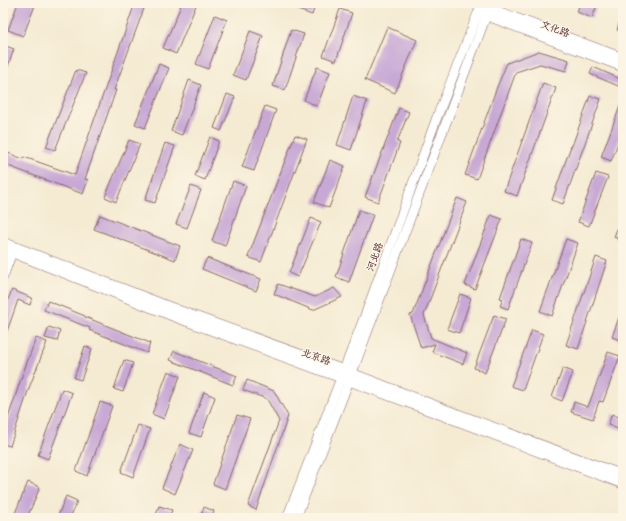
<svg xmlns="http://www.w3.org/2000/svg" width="626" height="521" viewBox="0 0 626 521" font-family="'Balsamiq Sans','LXGW WenKai TC',sans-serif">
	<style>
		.building { fill: #c8a9d5 }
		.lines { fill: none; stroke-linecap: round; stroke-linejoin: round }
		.minor-casing { stroke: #866666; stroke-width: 10 }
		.minor { stroke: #fff; stroke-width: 9 }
		.labels { text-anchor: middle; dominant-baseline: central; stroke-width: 3; stroke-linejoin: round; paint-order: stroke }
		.street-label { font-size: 10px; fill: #4a1f2b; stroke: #fcf5e5 }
	</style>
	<rect width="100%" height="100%" fill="#fcf5e5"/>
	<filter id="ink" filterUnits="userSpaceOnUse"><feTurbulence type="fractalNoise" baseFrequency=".025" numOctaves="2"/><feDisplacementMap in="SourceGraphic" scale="8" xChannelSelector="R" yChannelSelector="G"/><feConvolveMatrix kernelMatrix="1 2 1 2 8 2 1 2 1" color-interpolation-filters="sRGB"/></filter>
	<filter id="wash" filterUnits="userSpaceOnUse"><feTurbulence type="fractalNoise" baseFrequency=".012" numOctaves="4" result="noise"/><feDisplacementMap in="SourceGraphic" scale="16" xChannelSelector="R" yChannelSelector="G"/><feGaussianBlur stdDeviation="0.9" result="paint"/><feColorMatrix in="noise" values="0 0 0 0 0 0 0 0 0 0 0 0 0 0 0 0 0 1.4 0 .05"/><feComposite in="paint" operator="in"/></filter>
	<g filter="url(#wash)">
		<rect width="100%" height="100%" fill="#f5ebd3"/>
		<g id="blocks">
			<g class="building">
				<path d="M18 3H36L23 36 8 30Z"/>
				<path d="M135 3H146L114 90H116L85 179 88 180 83 194 3 164V151L23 159 24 157 75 175Z"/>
				<path d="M182 3H197L176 54 163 48Z"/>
				<path d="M301 3H316L312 15 298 10Z"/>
				<path d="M580 3H598L592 18 577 12Z"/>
				<path d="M340 9 352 13 336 61 323 56Z"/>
				<path d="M215 15 227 20 208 69 196 64Z"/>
				<path d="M622 15H623V32L617 30Z"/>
				<path d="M387 27 417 40 395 93 365 80Z"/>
				<path d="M291 30 304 34 285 90 273 86Z"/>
				<path d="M250 31 263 36 246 80 233 75Z"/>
				<path d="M3 45 14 49 4 77H3Z"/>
				<path d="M539 51 569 60 566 71 540 64 516 72 477 179 465 175 497 87 507 63Z"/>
				<path d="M159 64 169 68 145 128 135 124Z"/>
				<path d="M317 67 330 72 317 106 304 100Z"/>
				<path d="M593 67 623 80V88L590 74Z"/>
				<path d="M76 70 86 73 55 150 46 147Z"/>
				<path d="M189 80 201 85 182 135 171 131Z"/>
				<path d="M543 83 556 88 517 196 504 191Z"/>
				<path d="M227 94 235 97 221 131 214 128Z"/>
				<path d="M353 96 367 101 351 150 337 145Z"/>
				<path d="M590 96 601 99 563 204 552 200 571 146H572Z"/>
				<path d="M622 101 623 131 611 161 601 157Z"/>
				<path d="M265 106 276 110 254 171 242 167Z"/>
				<path d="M399 108 409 112 397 142 400 143 378 202 365 197Z"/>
				<path d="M295 135 307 139 261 262 248 257Z"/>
				<path d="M210 137 219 141 205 180 195 176Z"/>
				<path d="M129 140 140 144 116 202 105 197Z"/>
				<path d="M165 143 175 146 155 203 145 200Z"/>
				<path d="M330 160 345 166 329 208 314 202Z"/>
				<path d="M596 173 608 177 589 226 578 222Z"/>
				<path d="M233 181 246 186 225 246 212 241Z"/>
				<path d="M191 186 201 190 187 228 176 224Z"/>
				<path d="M457 198 467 202 424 315 431 338 467 353 463 364 432 352 435 344 421 348 410 315 413 314Z"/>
				<path d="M359 210 373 215 349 282 336 277Z"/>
				<path d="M622 214H623V241L614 237Z"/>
				<path d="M100 215 180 246 175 260 94 229Z"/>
				<path d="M491 215 502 219 475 289 465 285Z"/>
				<path d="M311 218 321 222 298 277 289 273Z"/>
				<path d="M521 239 532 243 508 309 500 306 503 299 500 298Z"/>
				<path d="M566 239 578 243 552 316 540 311Z"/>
				<path d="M596 257 607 261 578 349 566 345Z"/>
				<path d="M207 258 261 279 256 291 202 269Z"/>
				<path d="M278 284 315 297 334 288 342 297 313 310 274 294Z"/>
				<path d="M12 290 32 298 30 305 18 300 4 340H3V311Z"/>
				<path d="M460 294 471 298 459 333 447 329Z"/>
				<path d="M48 301 85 316V317L150 343 147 353 89 330 90 328 44 310Z"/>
				<path d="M622 309H623V341L612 337Z"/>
				<path d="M494 315 506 319 485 373 474 368Z"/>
				<path d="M49 327 60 331 57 341 45 338Z"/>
				<path d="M532 330 543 334 523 390 511 386Z"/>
				<path d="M36 338 47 342 29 388 10 446 3 444V433L22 376Z"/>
				<path d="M85 346 92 349 81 380 74 378Z"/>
				<path d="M174 351 237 376 233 385 170 360Z"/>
				<path d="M608 352 620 356 603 402 599 401 593 419 571 412 574 402 588 407Z"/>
				<path d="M124 360 133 363 123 392 114 389Z"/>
				<path d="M563 368 573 372 562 401 552 397Z"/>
				<path d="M168 371 180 376 164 419 152 414Z"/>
				<path d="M247 380 274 391 288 416 256 510 248 506 279 421 267 399 243 390Z"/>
				<path d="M62 389 72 393 48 459 38 455Z"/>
				<path d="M204 392 215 397 201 437 189 433Z"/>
				<path d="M100 402 112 406 87 476 76 471Z"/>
				<path d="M612 414 623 419V431L608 425Z"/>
				<path d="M237 415 250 419 225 489 213 484Z"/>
				<path d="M138 425 150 429 133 477 121 472Z"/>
				<path d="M180 444 193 450 175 494 162 488Z"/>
				<path d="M28 482 40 487 27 518H13Z"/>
				<path d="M66 496 77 501 70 518H57Z"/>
				<path d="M159 506 172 510 169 518H155Z"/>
				<path d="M204 507 214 511 212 518H200Z"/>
			</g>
		</g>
	</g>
	<g filter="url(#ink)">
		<use href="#blocks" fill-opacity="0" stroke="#866666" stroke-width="1"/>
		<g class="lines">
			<defs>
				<g id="minor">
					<path d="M484 6 623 58"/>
					<path d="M482 14 623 67"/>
					<path d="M3 242 178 310 344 370 447 410 623 475"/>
					<path d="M3 249 175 317 444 416 623 484"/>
					<path d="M3 277 12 252"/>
					<path d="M287 518 367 310 437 117 482 3"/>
					<path d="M296 518 352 373 491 3"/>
				</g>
			</defs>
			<use href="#minor" class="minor-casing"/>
			<use href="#minor" class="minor"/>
		</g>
	</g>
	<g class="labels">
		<g class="street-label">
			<text transform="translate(555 29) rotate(20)">文化路</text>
			<text transform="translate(375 257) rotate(-70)">河北路</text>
			<text transform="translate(316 357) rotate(20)">北京路</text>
		</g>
	</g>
	<rect width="626" height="521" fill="none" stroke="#fcf5e5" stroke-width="16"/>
</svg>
